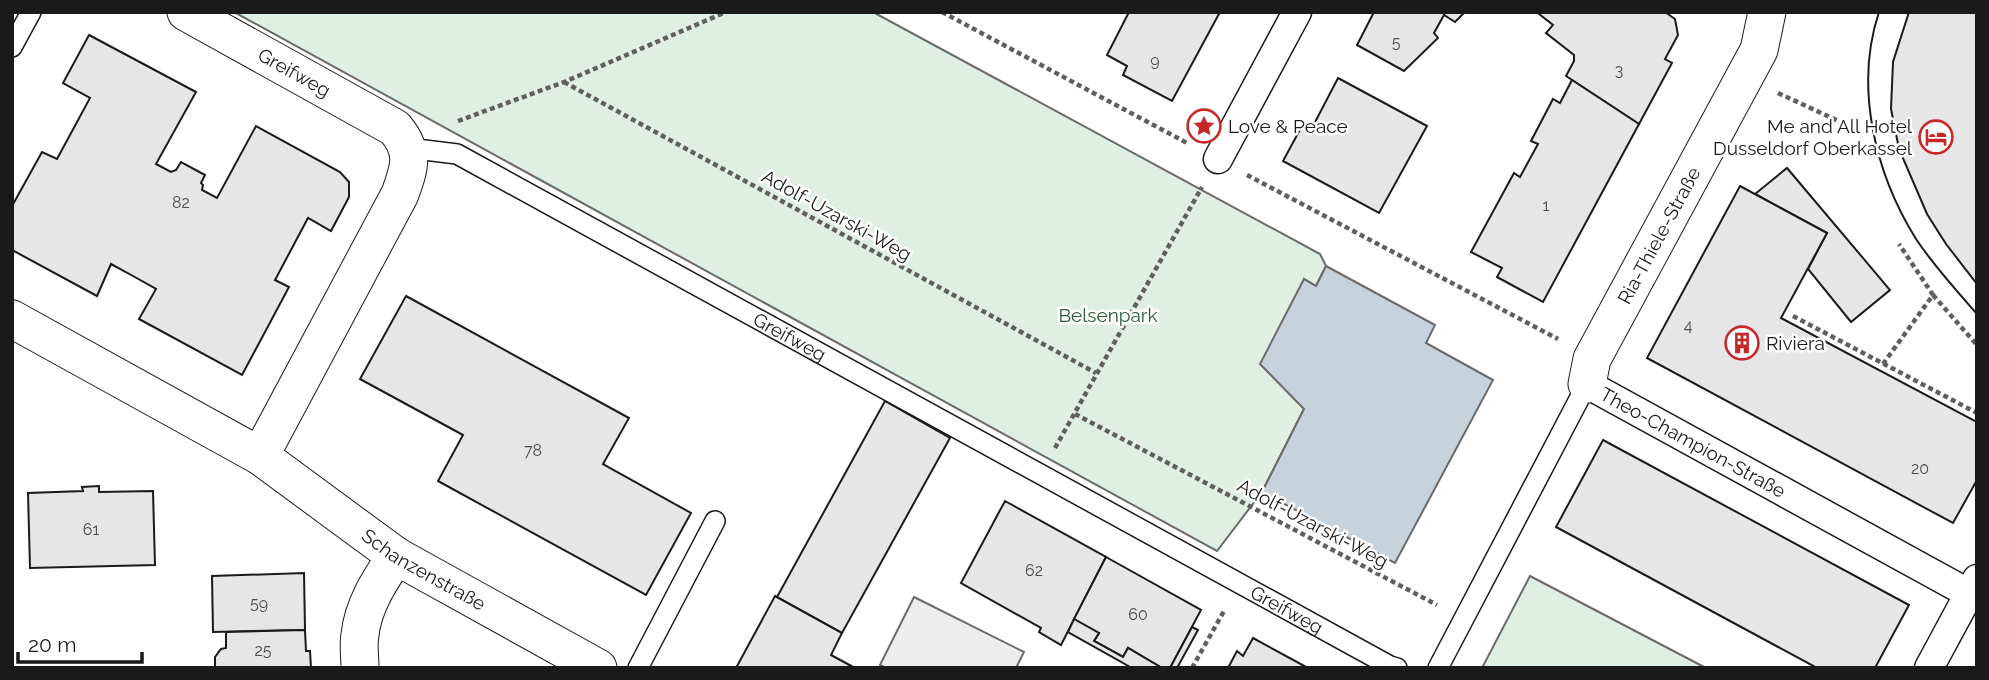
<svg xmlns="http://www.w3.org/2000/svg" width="1989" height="680" viewBox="0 0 1989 680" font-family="Raleway,sans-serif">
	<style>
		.green { fill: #e0efe3; stroke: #6a6a6a; stroke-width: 2 }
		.parking { fill: #ededed; stroke: #6a6a6a; stroke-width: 2 }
		.water { fill: #c6d2dc; stroke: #6a6a6a; stroke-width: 2 }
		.building { fill: #e6e6e6; stroke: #1a1a1a; stroke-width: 2 }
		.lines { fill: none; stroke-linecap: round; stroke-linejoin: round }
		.service-casing { stroke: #1a1a1a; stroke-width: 22 }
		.pedestrian-casing { stroke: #1a1a1a; stroke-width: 31 }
		.minor-casing { stroke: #1a1a1a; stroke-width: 39 }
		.path { stroke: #5f5f5f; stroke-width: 4.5; stroke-dasharray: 5 3.5; stroke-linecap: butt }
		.service { stroke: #fff; stroke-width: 19 }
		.pedestrian { stroke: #fff; stroke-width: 28 }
		.minor { stroke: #fff; stroke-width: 37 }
		.tram { stroke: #1a1a1a; stroke-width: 2 }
		.labels { text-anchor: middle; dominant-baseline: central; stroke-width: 5; stroke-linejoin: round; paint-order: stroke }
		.number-label { font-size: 16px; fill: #4d4d4d }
		.street-label { font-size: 19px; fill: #1a1a1a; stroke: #fff }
		.poi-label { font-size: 19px; fill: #1a1a1a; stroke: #fff; text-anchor: start }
		.park-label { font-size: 19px; fill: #2b5a34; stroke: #fff }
	</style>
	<rect width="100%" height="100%" fill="#fff"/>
	<g class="green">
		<path d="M234 12H873L1320 254 1326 266 1316 286 1304 279V409L1262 492 1217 551Z"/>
		<path d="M1530 576 1706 668H1482Z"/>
	</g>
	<path class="parking" d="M914 597 1024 652 1016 668H886L880 665Z"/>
	<path class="water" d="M1326 266 1435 325 1426 343 1493 380 1395 563 1262 492 1304 409 1260 364 1304 279 1316 286Z"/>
	<g class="building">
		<path d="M1129 12H1220L1172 101 1123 75 1127 66 1107 55Z"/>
		<path d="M1374 12H1465L1455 22 1444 15 1434 33 1438 38 1404 71 1357 45Z"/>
		<path d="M1540 12H1665L1675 19 1678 35 1665 59 1672 63 1639 124 1566 76 1574 61V55L1546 33 1553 25 1539 14Z"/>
		<path d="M1909 12H1977V284L1946 244 1927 214 1899 149 1891 109 1893 62Z"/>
		<path d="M89 35 196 92 156 164 171 172 176 170 181 162 205 175 201 183 203 185 202 190 217 198 256 126 340 172 349 182V197L331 231 308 218 275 280 289 287 242 375 139 319 156 289 133 276 111 264 97 296 12 250V206L42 152 57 159 90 98 63 83Z"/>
		<path d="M1338 78 1427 126 1379 213 1283 161 1303 124 1312 128Z"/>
		<path d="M1572 80 1639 124 1543 302 1497 277 1502 268 1471 252 1514 173 1520 177 1538 144 1531 141 1553 99 1560 103Z"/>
		<path d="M1787 168 1890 290 1851 322 1808 269 1827 233 1755 194Z"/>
		<path d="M1740 186 1827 233 1781 318 1977 422V480L1953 523 1647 358Z"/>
		<path d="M406 296 629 418 603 464 691 513 646 595 438 481 463 435 360 379Z"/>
		<path d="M885 401 950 438 842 633 777 597Z"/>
		<path d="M1603 440 1909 605 1875 668H1817L1556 527Z"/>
		<path d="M99 486V492L153 491 155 565 30 568 28 493 83 491 82 487Z"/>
		<path d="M1005 501 1106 557 1061 645 1039 632 1041 628 961 583Z"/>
		<path d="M1106 557 1201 610 1170 668H1162L1128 648 1123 657 1094 641 1099 633 1074 619Z"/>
		<path d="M304 573 305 630 213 632 212 576Z"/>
		<path d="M775 596 842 633 831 655 855 668H736Z"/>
		<path d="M1074 619 1099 633 1094 641 1123 657 1128 648 1162 668H1132L1068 632Z"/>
		<path d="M1192 627 1198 630 1177 668H1170Z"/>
		<path d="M305 630 306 651H310L311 668H215V657L221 649 226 648V632Z"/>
		<path d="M1253 638 1308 668H1228L1237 651 1243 656Z"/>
	</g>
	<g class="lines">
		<defs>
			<g id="service">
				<path d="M12 47 31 12"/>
				<path id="s1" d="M408 148 457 154 1390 666 1397 668"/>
				<path d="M638 668 715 521"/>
				<path d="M1438 668 1587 384"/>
			</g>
			<g id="pedestrian">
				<path d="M1218 159 1297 12"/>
				<path id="s2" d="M1587 384 1977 598"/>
				<path d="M1929 668 1977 579"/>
			</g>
			<g id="minor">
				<path id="s3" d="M186 12 395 128C415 152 410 166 400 194L260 456"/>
				<path id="s4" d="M12 319 260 456 396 556 598 668"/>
				<path id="s5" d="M1587 384 1592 359 1759 50 1767 12"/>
				<path d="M360 668C360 657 358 645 360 635 363 605 380 580 396 556"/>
			</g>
		</defs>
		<use href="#service" class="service-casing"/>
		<use href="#pedestrian" class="pedestrian-casing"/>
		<use href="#minor" class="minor-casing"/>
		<g class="path">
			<path d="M942 12 1187 143"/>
			<path d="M564 82 1096 373"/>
			<path d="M1778 93 1847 125"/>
			<path d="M458 121 564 82 726 12"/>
			<path d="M1247 175 1558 339"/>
			<path d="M1933 295 1977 345"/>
			<path d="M1793 316 1977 413"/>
			<path d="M1883 364 1933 295 1899 244"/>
			<path d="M1075 414 1437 605"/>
			<path d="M1055 448 1202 187"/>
			<path d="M1192 668 1224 611"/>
		</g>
		<use href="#service" class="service"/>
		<use href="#pedestrian" class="pedestrian"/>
		<use href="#minor" class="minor"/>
		<path class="tram" d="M1879 12C1854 87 1875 173 1916 239 1934 266 1956 290 1977 314"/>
	</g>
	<defs>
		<symbol id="sight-ring" viewBox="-11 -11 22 22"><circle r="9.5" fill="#fff" stroke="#c62828" stroke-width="1.5"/><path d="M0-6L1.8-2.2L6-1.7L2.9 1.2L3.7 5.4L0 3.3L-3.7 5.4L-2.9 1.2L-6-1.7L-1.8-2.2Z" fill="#c62828"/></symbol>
		<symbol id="hotel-ring" viewBox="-11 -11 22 22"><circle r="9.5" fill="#fff" stroke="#c62828" stroke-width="1.5"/><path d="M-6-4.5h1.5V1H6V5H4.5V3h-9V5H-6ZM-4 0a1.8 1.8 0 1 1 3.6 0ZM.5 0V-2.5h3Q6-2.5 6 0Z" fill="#c62828"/></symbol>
		<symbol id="building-ring" viewBox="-11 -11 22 22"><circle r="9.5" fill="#fff" stroke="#c62828" stroke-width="1.5"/><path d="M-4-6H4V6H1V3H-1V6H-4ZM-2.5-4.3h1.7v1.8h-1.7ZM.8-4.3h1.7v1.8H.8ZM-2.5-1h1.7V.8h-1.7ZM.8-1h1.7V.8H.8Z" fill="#c62828"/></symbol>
	</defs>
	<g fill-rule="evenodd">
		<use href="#sight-ring" x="1185" y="107" width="38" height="38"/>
		<use href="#hotel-ring" x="1917" y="118" width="38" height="38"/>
		<use href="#building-ring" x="1723" y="324" width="38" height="38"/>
	</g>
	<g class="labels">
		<g class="number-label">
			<text x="1396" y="42">5</text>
			<text x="1155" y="60">9</text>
			<text x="1619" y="70">3</text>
			<text x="181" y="202">82</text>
			<text x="1546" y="205">1</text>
			<text x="1688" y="325">4</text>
			<text x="533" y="450">78</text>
			<text x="1920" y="468">20</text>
			<text x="91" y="529">61</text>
			<text x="1034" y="570">62</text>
			<text x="259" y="603">59</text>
			<text x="1138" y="614">60</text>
			<text x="263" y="650">25</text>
		</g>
		<g class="street-label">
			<text stroke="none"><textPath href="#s3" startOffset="124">Greifweg</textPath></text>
			<text transform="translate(837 215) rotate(29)">Adolf-Uzarski-Weg</text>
			<text stroke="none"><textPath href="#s5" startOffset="166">Ria-Thiele-Straße</textPath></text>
			<text stroke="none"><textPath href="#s1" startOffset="429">Greifweg</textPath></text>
			<text stroke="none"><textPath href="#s2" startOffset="121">Theo-Champion-Straße</textPath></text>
			<text transform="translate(1313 523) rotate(28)">Adolf-Uzarski-Weg</text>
			<text stroke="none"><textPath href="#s4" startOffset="483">Schanzenstraße</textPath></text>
			<text stroke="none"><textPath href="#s1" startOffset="996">Greifweg</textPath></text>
		</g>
		<g class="poi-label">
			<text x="1228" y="126">Love &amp; Peace</text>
			<text x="1912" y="126" text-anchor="end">Me and All Hotel<tspan x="1912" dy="22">Dusseldorf Oberkassel</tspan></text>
			<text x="1766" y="343">Riviera</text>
		</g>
		<g class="park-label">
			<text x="1108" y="315">Belsenpark</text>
		</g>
	</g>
	<rect width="1989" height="680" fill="none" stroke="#1a1a1a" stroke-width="28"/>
	<path d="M18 652v10h124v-10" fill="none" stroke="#1a1a1a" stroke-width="3.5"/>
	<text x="28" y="652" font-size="21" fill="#1a1a1a" stroke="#ffffff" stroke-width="5" paint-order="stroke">20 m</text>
</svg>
